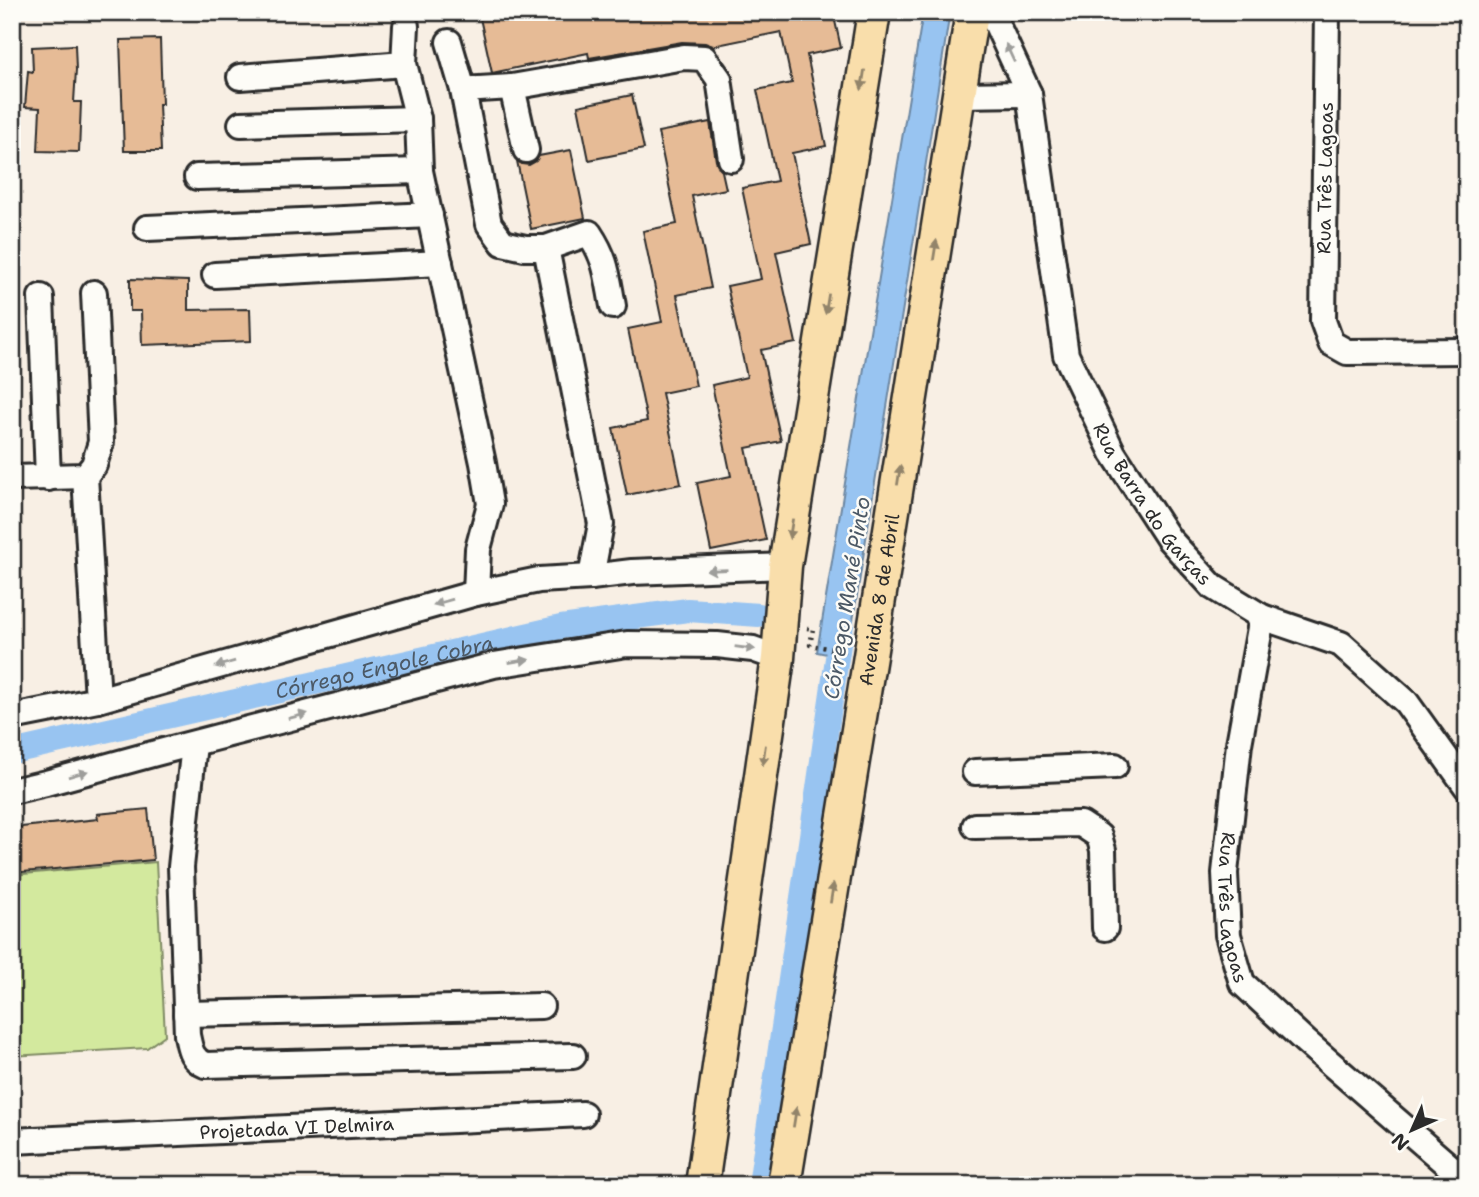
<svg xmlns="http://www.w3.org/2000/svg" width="1479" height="1197" viewBox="0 0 1479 1197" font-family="'Shantell Sans',sans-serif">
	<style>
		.green { fill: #d3e99e; stroke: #7f8a64; stroke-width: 2 }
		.water { fill: #98c4f1; stroke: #6c87a2; stroke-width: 2 }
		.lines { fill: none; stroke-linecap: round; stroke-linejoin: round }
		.canal { stroke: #98c4f1; stroke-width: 24 }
		.building { fill: #e6bb96; stroke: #2b2b2b; stroke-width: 2 }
		.minor-casing { stroke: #2b2b2b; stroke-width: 30 }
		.major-casing { stroke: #2b2b2b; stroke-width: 37 }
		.path { stroke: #2b2b2b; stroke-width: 4.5; stroke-dasharray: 2 5; stroke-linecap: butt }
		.minor { stroke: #fdfcf7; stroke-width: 24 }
		.major { stroke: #f9deab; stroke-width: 32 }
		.oneway { fill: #9e9e9b }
		.oneway2 { fill: #92846b }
		.labels { text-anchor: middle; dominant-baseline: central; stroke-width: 5; stroke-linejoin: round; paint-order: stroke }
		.street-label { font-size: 19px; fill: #2b2b2b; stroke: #fdfcf7 }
		.water-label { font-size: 21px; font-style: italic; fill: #4c5966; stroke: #fdfcf7 }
	</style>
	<rect width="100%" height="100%" fill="#f8efe4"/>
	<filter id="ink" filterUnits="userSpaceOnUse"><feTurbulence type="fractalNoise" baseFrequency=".0143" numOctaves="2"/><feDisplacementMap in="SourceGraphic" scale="14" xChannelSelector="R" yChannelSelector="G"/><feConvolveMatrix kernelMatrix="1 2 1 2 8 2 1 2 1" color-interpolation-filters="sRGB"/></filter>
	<g filter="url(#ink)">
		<path class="green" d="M156 862 165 1035 147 1048 12 1056V875Z"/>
		<path class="water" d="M923 12H950L847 658 817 652Z"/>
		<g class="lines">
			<g class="canal">
				<path id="s1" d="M12 752 561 627 688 610 759 615"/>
				<path d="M760 1185 842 624"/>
			</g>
		</g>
		<g class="building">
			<path d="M510 12H833L841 48 807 55 826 146 792 153 811 244 776 252 796 343 761 350 781 441 746 448 766 540 711 551 697 483 731 476 712 385 747 377 727 286 761 279 742 188 777 181 757 90 792 83 781 32 713 46 705 43 682 42 589 58 588 53 492 73 480 18Z"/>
			<path d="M160 39 162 104H159L161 151H124L120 40Z"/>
			<path d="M75 45 76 70 74 102H81L79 152 38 151 40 108 25 107 28 71 33 72 32 47Z"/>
			<path d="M632 95 644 149 589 160 578 106Z"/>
			<path d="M710 122 716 161 719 168 722 171 726 189 692 196 711 288 677 295 696 386 662 393 681 484 627 495 613 428 647 421 628 329 662 322 643 231 677 224 658 132Z"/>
			<path d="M571 150 585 218 531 229 517 161 522 164 529 165 536 161 539 156Z"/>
			<path d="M130 279 188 281V310L250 309 251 341 142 345 141 311H130Z"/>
			<path d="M148 809 153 860 12 873V828L98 819 97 814Z"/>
		</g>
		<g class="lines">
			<defs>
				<g id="minor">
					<path id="s2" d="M991 12 1029 94 1066 355 1113 453 1169 539 1213 587 1262 617 1341 644 1406 702 1467 787"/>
					<path d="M1327 12 1323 321 1331 343 1347 352 1467 351"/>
					<path d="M406 26 404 64 418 119 420 171 483 463 490 504 478 549 476 593"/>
					<path d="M449 42 463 90 489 224 503 243 525 248H546L589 233C607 260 607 275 613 306"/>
					<path d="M240 77 404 64"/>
					<path d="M512 87 526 150"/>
					<path d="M463 90 512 87 684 57 704 58 719 79 731 159"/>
					<path d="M959 95 1029 94"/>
					<path d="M241 124 418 119"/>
					<path d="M197 177 420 171"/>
					<path d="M147 228 430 215"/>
					<path d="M546 248 601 524 591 577"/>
					<path d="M215 275 440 263"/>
					<path d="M41 297 48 478"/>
					<path d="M85 476 98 700"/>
					<path d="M12 478 85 476 94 465 101 442 94 293"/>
					<path id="s3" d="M1262 617 1239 744 1225 873 1228 935 1242 983 1306 1042 1457 1173 1465 1185"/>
					<path d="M12 717 98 700 476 593 539 580 591 577 632 572 785 566"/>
					<path d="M194 744 181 867 187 1035C190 1049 191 1059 205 1065L573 1056"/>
					<path d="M975 772 1115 766"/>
					<path d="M12 791 46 783 156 753 494 665 627 644 717 645 753 649 778 658"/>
					<path d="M975 826 1081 824 1099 836 1103 850 1105 928"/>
					<path d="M186 1014 541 1006"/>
					<path id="s4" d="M12 1141 583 1114"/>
				</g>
				<g id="major">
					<path d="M702 1185 778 658 785 566 874 12"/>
					<path id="s5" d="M784 1185 870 656 972 12"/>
				</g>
			</defs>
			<use href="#minor" class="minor-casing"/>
			<use href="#major" class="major-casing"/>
			<path class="path" d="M807 628 813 629 810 645 845 651"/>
			<use href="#minor" class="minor"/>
			<use href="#major" class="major"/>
		</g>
		<defs><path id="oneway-solid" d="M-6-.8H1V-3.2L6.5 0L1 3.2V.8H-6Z" transform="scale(1.75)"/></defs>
		<g class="oneway">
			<use href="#oneway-solid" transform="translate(1010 53) rotate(-115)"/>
			<use href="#oneway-solid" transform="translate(717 570) rotate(178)"/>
			<use href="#oneway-solid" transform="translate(443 602) rotate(164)"/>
			<use href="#oneway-solid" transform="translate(745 648) rotate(8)"/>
			<use href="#oneway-solid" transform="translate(519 661) rotate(-9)"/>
			<use href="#oneway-solid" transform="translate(225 664) rotate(164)"/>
			<use href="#oneway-solid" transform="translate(298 716) rotate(-15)"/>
			<use href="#oneway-solid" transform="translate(78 774) rotate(-16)"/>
		</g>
		<g class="oneway2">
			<use href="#oneway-solid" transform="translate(863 80) rotate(99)"/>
			<use href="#oneway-solid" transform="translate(935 250) rotate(-81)"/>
			<use href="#oneway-solid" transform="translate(827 304) rotate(99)"/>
			<use href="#oneway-solid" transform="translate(899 475) rotate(-81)"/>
			<use href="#oneway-solid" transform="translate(791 529) rotate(99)"/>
			<use href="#oneway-solid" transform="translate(764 755) rotate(98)"/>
			<use href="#oneway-solid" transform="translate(832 893) rotate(-81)"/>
			<use href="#oneway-solid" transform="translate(795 1117) rotate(-81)"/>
		</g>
	</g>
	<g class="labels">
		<g class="street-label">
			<text transform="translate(1325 178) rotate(-89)">Rua Três Lagoas</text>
			<text stroke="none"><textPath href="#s2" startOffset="527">Rua Barra do Garças</textPath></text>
			<text stroke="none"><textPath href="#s5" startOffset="593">Avenida 8 de Abril</textPath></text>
			<text stroke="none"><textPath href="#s3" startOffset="294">Rua Três Lagoas</textPath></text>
			<text stroke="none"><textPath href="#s4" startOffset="285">Projetada VI Delmira</textPath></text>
		</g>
		<g class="water-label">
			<text transform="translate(847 598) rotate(-81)">Córrego Mané Pinto</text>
			<text stroke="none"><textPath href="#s1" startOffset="382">Córrego Engole Cobra</textPath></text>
		</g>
	</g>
	<rect width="1479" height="1197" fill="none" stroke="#fdfcf7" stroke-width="42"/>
	<rect x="21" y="21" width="1437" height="1155" fill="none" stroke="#2b2b2b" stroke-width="2.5" filter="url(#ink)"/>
	<g transform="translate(1412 1130) rotate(225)" stroke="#fdfcf7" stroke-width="5" paint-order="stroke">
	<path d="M0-5L12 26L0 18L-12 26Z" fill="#2b2b2b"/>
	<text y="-10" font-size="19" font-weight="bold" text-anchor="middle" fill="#2b2b2b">N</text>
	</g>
</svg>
